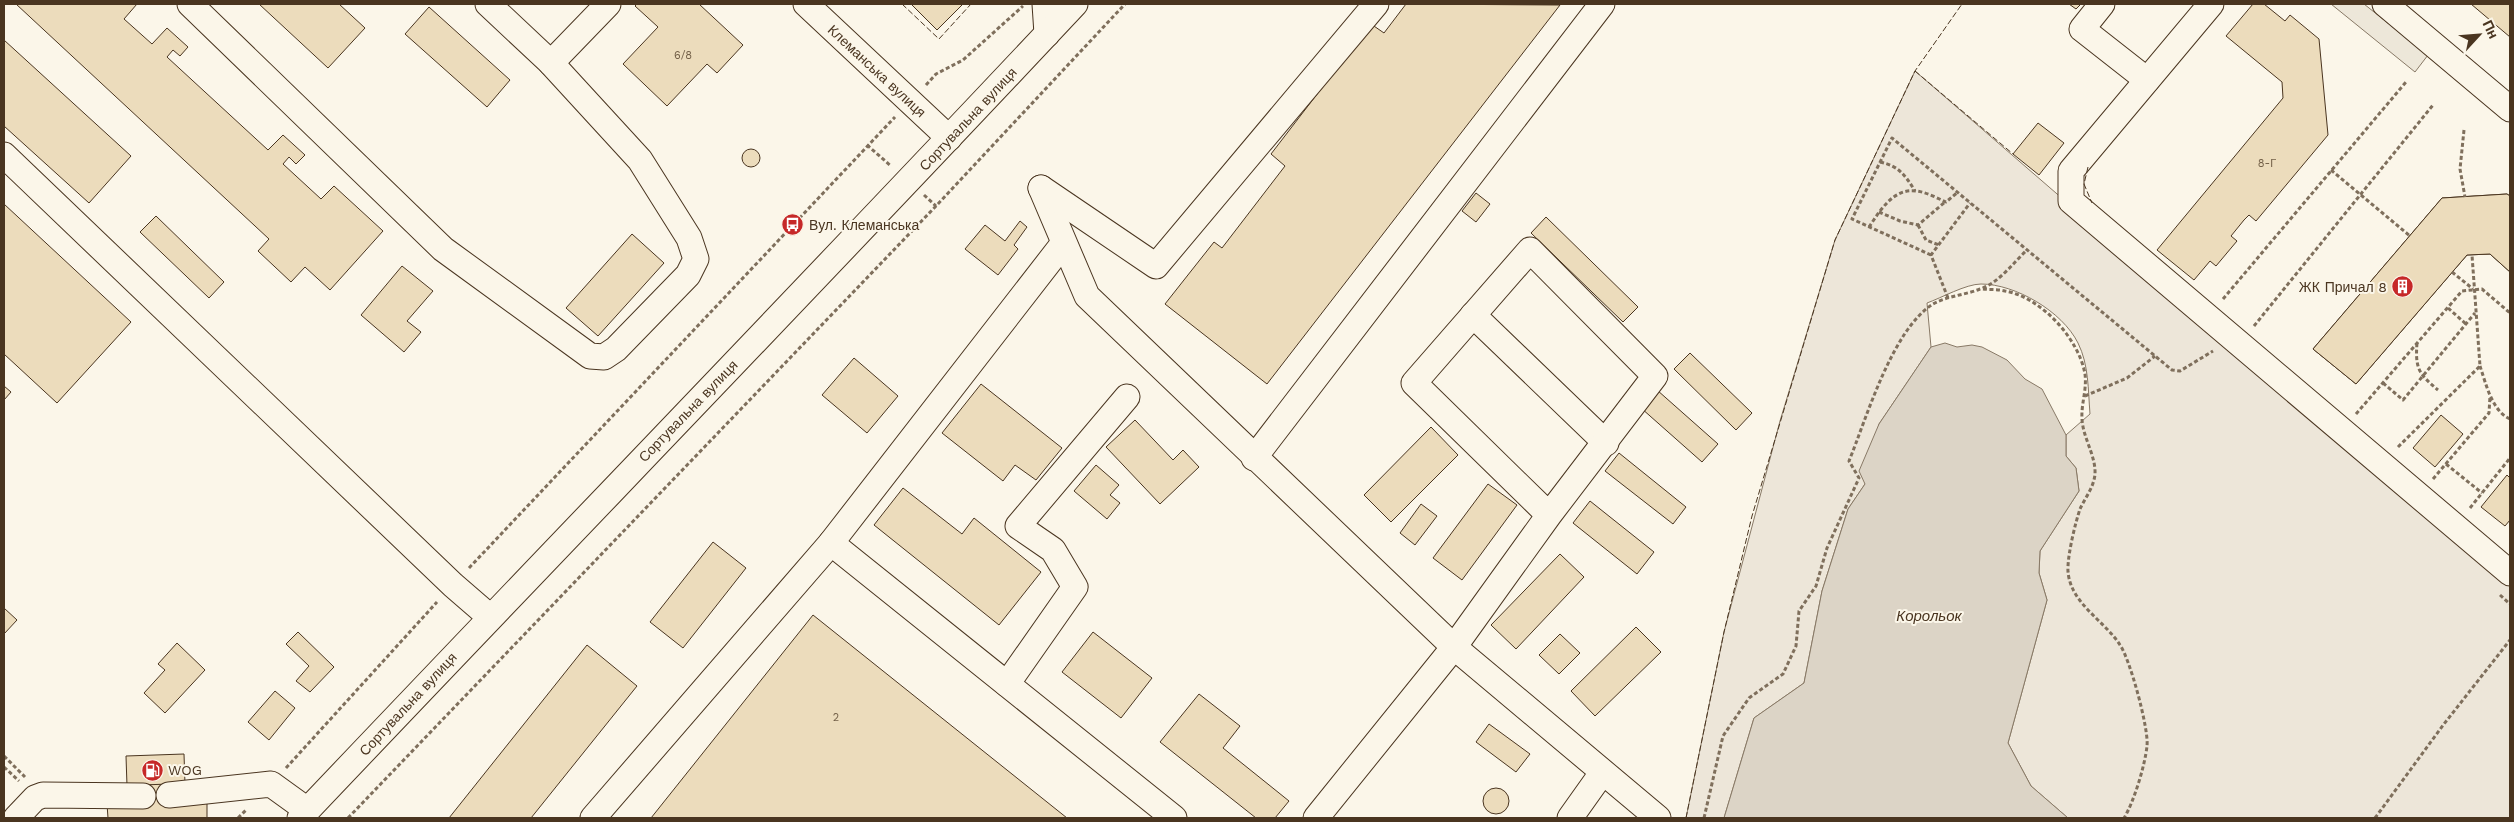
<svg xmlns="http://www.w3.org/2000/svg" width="2514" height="822" viewBox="0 0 2514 822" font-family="'Work Sans',sans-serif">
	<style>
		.green { fill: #ede6d9; stroke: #887966 }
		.parking { fill: #ede7d9; stroke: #887966 }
		.water { fill: #dcd4c6; stroke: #887966 }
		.building { fill: #ecdcbc; stroke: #4a3520 }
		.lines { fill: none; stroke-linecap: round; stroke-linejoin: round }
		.minor-casing { stroke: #4a3520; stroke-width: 27 }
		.path { stroke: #7f6f5c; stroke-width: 3; stroke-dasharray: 4 2.5; stroke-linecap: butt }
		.minor { stroke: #fbf6e9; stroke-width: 25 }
		.fence { stroke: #4a3520; stroke-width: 1; stroke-dasharray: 6 2.5; stroke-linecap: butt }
		.labels { text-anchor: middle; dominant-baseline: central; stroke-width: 4; stroke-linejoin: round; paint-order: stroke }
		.number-label { font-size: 11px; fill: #725f47 }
		.street-label { font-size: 14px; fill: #4a3520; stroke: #fbf6e9 }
		.poi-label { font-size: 14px; fill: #4a3520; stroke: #fbf6e9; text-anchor: start }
		.water-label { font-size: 15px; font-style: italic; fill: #4a3520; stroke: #fbf6e9 }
	</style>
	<rect width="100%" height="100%" fill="#fbf6e9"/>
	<path class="green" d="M1915 71 2510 586V818H2068L2031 786 2008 743 2047 600 2039 573 2040 551 2079 491 2076 468 2066 456V435L2090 414C2088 390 2089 365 2078 343 2062 311 2015 284 1981 284 1966 284 1941 298 1927 303L1931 347 1879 424 1865 484 1848 509 1822 591 1804 683 1754 718 1724 818H1686L1724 632 1780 421 1835 240Z"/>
	<path class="parking" d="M2331 4H2364L2428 55 2415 72Z"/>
	<path class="water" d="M1945 343 1957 347 1972 345 1982 347 2007 360 2025 379 2042 389 2066 435V456L2076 468 2079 491 2040 551 2039 573 2047 600 2008 743 2031 786 2068 818H1724L1754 718 1804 683 1822 591 1848 509 1865 484 1859 471 1879 424 1931 347Z"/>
	<g class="building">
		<path d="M16 4H137L124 19 152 44 167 28 188 47 180 56 173 50 167 57 268 150 283 135 305 155 296 164 289 157 283 164 321 199 334 186 383 231 330 290 305 267 291 282 258 251 269 239Z"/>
		<path d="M259 4H339L365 28 328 68Z"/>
		<path d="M637 4H699L743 45 717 73 707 64 667 106 623 64 658 27 635 6Z"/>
		<path d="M911 4H963L937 30Z"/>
		<path d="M1406 4 1560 5 1267 384 1165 304 1214 242 1222 248 1285 166 1271 154 1371 24 1384 33Z"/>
		<path d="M2069 4H2081L2076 9Z"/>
		<path d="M2253 4H2264L2285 21 2290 15 2319 39 2328 135 2256 221 2249 215 2244 220 2231 236 2237 241 2216 266 2210 261 2194 280 2157 250 2283 98 2282 82 2226 36Z"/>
		<path d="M2471 4H2508L2510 6V37Z"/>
		<path d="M429 7 510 80 487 107 405 34Z"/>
		<path d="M4 40 131 156 89 203 4 126Z"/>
		<path d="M2038 123 2064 143 2039 175 2013 154Z"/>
		<circle cx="751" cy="158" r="9"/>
		<path d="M1476 193 1490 204 1476 222 1462 211Z"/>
		<path d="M2507 194 2510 196V272L2490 254 2467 255 2356 384 2313 349 2442 198Z"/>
		<path d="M2507 194 2510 196V272L2490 254 2467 255 2356 384 2313 349 2442 198Z"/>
		<path d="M4 204 131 322 57 403 4 354Z"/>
		<path d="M156 216 224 282 209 298 140 232Z"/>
		<path d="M1546 217 1638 307 1623 322 1531 233Z"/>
		<path d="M1020 221 1027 227 1014 245 1018 249 998 275 965 249 985 225 1005 241Z"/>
		<path d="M632 234 664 263 598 336 566 308Z"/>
		<path d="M402 266 433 291 407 321 421 332 404 352 361 315Z"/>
		<path d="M1690 353 1752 413 1736 430 1674 369Z"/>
		<path d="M854 358 898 396 867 433 822 395Z"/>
		<path d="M981 384 1062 448 1036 480 1015 465 1003 481 942 433Z"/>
		<path d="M4 386 11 392 4 400Z"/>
		<path d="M1657 390 1718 444 1702 462 1641 408Z"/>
		<path d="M2441 415 2463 434 2435 467 2413 448Z"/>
		<path d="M1135 420 1173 460 1183 450 1199 467 1160 504 1106 447Z"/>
		<path d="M1431 427 1458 455 1391 522 1364 495Z"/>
		<path d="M1619 453 1686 507 1673 524 1605 471Z"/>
		<path d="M1096 465 1119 485 1110 495 1120 503 1107 519 1074 491Z"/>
		<path d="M2507 475 2510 478V520L2505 526 2481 507Z"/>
		<path d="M1488 484 1517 505 1462 580 1433 558Z"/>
		<path d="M903 488 962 534 974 518 1041 572 999 625 874 525Z"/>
		<path d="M1590 501 1654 552 1637 574 1573 523Z"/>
		<path d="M1421 504 1437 516 1415 545 1400 533Z"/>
		<path d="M713 542 746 568 683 648 650 622Z"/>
		<path d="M1560 554 1584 577 1516 649 1491 625Z"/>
		<path d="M4 608 17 620 4 634Z"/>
		<path d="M813 615 1067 818H651Z"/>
		<path d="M1636 627 1661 652 1595 716 1571 691Z"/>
		<path d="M298 632 334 667 310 692 296 681 309 666 286 644Z"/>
		<path d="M1093 632 1152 678 1121 718 1062 672Z"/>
		<path d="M1560 634 1580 653 1559 674 1539 655Z"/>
		<path d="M177 643 205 670 165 713 144 693 165 670 158 664Z"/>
		<path d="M587 645 637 686 531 818H449Z"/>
		<path d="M275 691 295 708 269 740 248 722Z"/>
		<path d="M1199 694 1240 726 1223 748 1289 801 1275 818H1256L1160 742Z"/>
		<path d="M1489 724 1530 754 1516 772 1476 742Z"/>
		<path d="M184 754 185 784 127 786 126 756Z"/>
		<path d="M169 784 207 800V818H108L107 804 142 785Z"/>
		<circle cx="1496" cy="801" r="13"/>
	</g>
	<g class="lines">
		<defs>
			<g id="minor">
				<path d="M190 4 443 249 590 356 604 357 616 349 688 275 696 259 689 238 640 160 551 63 488 4"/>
				<path d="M806 4 949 138"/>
				<path d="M1045 4 1047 34"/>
				<path d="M2102 4 2082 29 2147 80"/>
				<path d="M2211 4 2071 171V201L2510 573"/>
				<path d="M2385 4 2510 109"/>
				<path d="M551 63 608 4"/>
				<path d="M4 155 453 585 490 617"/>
				<path d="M1041 188 1087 296 1454 647 1658 818"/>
				<path d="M1041 188 1156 266 1376 4"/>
				<path d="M1473 315 1606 443"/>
				<path d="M1254 458 1602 4"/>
				<path d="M831 543 1174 818"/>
				<path d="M1007 684 1075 587 1053 550 1018 526 1127 397"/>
				<path d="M169 795 271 784 307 810"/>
				<path d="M16 818 35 798 43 795 143 796"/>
				<path d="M300 818C558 546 819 277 1075 4"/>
				<path d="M593 818 831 543 1063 244"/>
				<path d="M1316 818 1454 647 1549 515 1655 376 1530 250 1414 383 1549 515"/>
				<path d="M1570 818 1602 773"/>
			</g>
		</defs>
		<use href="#minor" class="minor-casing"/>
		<g class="path">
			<path d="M926 85 936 74 963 60 1023 6"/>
			<path d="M2464 130 2460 169 2465 197"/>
			<path d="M867 145 891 166"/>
			<path d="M1880 162C1899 166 1905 175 1915 191"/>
			<path d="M2331 170 2410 236"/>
			<path d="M924 195 936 206"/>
			<path d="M1879 212 1900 221 1918 225 1945 202"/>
			<path d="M1918 225 1926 240 1939 245"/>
			<path d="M1869 227C1880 211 1893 188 1916 191 1926 192 1937 198 1946 202L1958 192"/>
			<path d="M1931 255 1852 219 1892 138 2172 370 2180 371 2213 351"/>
			<path d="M2452 272 2473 289"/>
			<path d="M1983 289C1990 290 1998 289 2005 291 2041 297 2079 339 2085 374 2087 390 2081 404 2082 419 2083 438 2096 456 2095 474 2094 487 2085 498 2080 509 2075 524 2067 557 2068 572 2071 604 2104 620 2120 645 2130 659 2149 729 2147 746 2145 765 2134 802 2124 818"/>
			<path d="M1948 298 1931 255 1970 203"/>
			<path d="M2223 299 2406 82"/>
			<path d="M2448 308 2466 324"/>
			<path d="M2254 326 2433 105"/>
			<path d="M2417 343C2415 369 2419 374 2438 390"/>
			<path d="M2480 366C2486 384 2492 411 2510 419"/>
			<path d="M2383 383 2403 400 2475 313"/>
			<path d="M2085 396 2127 378 2155 356"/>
			<path d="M2356 414 2462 291 2482 289 2510 313"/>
			<path d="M2398 447 2480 366 2472 255"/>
			<path d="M2446 464 2482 493"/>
			<path d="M2433 479 2489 413 2490 396"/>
			<path d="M2470 508 2510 458"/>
			<path d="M469 568 895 117"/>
			<path d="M2500 595 2510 604"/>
			<path d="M4 756 25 777"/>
			<path d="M4 767 19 781"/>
			<path d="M286 768 437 602"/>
			<path d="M238 818 246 810"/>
			<path d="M348 818 936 206 1125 4"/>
			<path d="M1704 818 1723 736 1749 698 1783 674 1796 646 1799 611 1816 586 1827 548 1859 478 1849 461C1867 417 1892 330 1933 304 1947 296 1965 295 1980 289 1999 283 2013 263 2027 250"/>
			<path d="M2375 818 2444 724 2510 640"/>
		</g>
		<use href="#minor" class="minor"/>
		<g class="fence">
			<path d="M902 4 939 39 971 4"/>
			<path d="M1915 71 2013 154"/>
			<path d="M2088 167 2084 184 2092 203"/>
			<path d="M1686 818 1724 632 1752 516 1835 240 1915 71 1962 4"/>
		</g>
	</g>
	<defs>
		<symbol id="bus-disc" viewBox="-11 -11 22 22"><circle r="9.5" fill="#c62828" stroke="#fbf6e9"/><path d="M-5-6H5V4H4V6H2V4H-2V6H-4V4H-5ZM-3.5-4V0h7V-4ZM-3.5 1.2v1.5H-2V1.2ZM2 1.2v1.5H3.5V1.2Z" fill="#fff"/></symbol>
		<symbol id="building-disc" viewBox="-11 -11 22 22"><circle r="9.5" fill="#c62828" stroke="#fbf6e9"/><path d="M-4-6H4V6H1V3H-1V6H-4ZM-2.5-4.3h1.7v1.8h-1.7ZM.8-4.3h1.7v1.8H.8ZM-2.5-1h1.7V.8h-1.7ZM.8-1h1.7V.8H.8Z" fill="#fff"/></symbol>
		<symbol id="fuel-disc" viewBox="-11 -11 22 22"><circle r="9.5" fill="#c62828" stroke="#fbf6e9"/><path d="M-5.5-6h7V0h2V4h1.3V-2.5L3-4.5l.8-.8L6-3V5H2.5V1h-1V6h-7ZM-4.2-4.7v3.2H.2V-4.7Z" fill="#fff"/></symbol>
	</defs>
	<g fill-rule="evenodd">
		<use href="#bus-disc" x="780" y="212" width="25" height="25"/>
		<use href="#building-disc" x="2390" y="274" width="25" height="25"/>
		<use href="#fuel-disc" x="140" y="758" width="25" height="25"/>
	</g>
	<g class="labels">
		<g class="number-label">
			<text x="683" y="55">6/8</text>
			<text x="2267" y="163">8-Г</text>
			<text x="836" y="717">2</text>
		</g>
		<g class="street-label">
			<text transform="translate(877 71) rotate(43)">Клеманська вулиця</text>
			<text transform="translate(968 119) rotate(-47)">Сортувальна вулиця</text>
			<text transform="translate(688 411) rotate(-46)">Сортувальна вулиця</text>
			<text transform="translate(408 704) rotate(-47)">Сортувальна вулиця</text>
		</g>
		<g class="poi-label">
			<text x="809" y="225">Вул. Клеманська</text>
			<text x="2387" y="287" text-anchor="end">ЖК Причал 8</text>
			<text x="168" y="770">WOG</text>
		</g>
		<g class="water-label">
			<text x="1929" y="616">Корольок</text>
		</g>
	</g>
	<rect width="2514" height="822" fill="none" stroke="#4a3520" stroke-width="10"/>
	<g transform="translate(2479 35) rotate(64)" stroke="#fbf6e9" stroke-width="4" paint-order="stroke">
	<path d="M0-4L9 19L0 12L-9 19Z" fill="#4a3520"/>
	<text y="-8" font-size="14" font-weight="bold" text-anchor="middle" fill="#4a3520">Пн</text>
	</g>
</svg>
